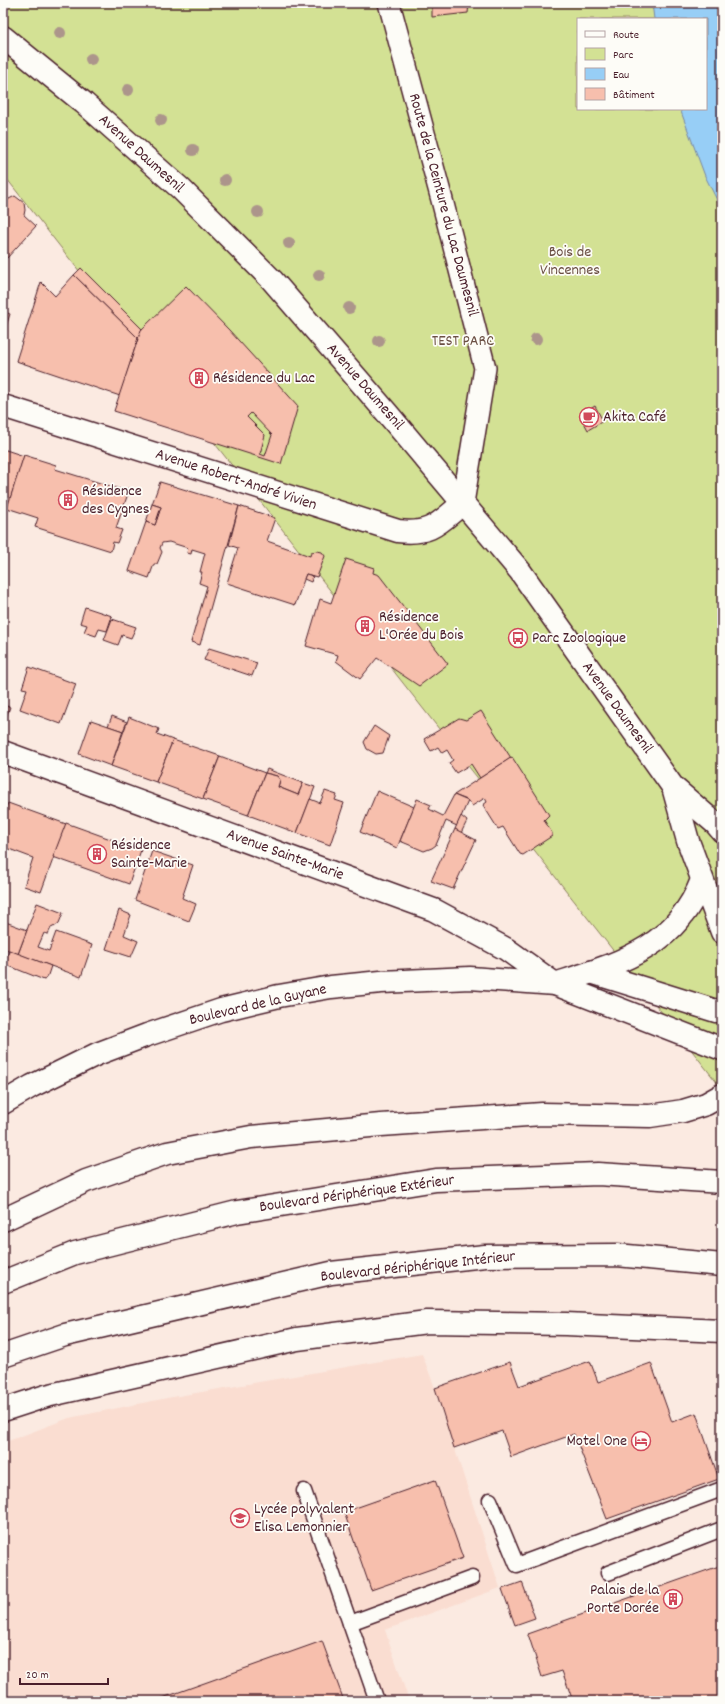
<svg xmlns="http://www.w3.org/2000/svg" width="725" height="1704" viewBox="0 0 725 1704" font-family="Dekko,sans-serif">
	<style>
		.built { fill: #faddd1 }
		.green { fill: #d3e194; stroke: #8e8060; fill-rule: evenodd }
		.water { fill: #97cef6; stroke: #7888a5 }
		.building { fill: #f7bfad; stroke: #4a1f2b; fill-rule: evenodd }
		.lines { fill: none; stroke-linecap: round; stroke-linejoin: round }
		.service-casing { stroke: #4a1f2b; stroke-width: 17 }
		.pedestrian-casing { stroke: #4a1f2b; stroke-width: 24 }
		.minor-casing { stroke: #4a1f2b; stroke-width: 25 }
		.tertiary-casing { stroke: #4a1f2b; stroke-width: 25 }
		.secondary-casing { stroke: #4a1f2b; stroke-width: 25 }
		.trunk-casing { stroke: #4a1f2b; stroke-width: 25 }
		.service { stroke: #fdfcf7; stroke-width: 14 }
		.pedestrian { stroke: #fdfcf7; stroke-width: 21 }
		.minor { stroke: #fdfcf7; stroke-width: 22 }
		.tertiary { stroke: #fdfcf7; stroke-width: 22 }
		.secondary { stroke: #fdfcf7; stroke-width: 22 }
		.trunk { stroke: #fdfcf7; stroke-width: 22 }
		.tree { fill: #ac958b }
		.labels { text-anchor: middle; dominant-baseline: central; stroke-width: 3.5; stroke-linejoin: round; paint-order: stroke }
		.street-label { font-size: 16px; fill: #4a1f2b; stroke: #fdfcf7 }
		.park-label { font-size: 16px; fill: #6c5045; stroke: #fdfcf7 }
		.poi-label { font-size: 16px; fill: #4a1f2b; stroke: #fdfcf7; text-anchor: start }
	</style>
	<rect width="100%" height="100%" fill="#fbeae1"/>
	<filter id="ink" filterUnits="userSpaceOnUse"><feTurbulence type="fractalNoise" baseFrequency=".025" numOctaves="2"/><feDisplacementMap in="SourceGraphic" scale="8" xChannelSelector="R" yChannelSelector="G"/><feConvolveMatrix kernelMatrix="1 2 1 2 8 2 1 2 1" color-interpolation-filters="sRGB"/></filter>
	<g filter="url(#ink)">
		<path class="built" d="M422 1354 435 1388 500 1588 385 1630 409 1701H3V1443L69 1418 167 1398Z"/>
		<path class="green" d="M3 3H722V1089L3 174ZM578 19H706V109H578Z"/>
		<path class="water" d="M652 3H722V210L705 176 680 109H706V19H654Z"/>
		<g class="building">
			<path d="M432 3H469L468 13 432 17Z"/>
			<path d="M15 196 24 203 25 210 24 215 36 226 7 258 3 255V197L7 200Z"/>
			<path d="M81 268 142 329 138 338 74 275Z"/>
			<path d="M74 275 138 338 120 396 16 361 41 282 55 296Z"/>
			<path d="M186 286 229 330 298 406 281 464 114 411 141 330ZM251 413 272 435 265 456 260 454 265 435 247 417Z"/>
			<path d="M3 311 10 314 3 336Z"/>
			<path d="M595 406 603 421 588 430 580 415Z"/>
			<path d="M3 449 24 456 3 521Z"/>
			<path d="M24 455 56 465 55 469 126 491 128 488H130L116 528 122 530 117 543 113 542 111 551 35 527 38 518 7 508Z"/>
			<path d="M160 482 239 506 200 645 191 642 207 586 199 583 202 572H200L205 553 192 549 191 554 187 553 188 548 169 542 162 543 160 548 162 552 157 564H154L149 578 129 571 146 522 155 525 161 507 152 504Z"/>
			<path d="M152 504 161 507 155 525 146 522Z"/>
			<path d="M239 506 275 518 267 541 310 556 311 552 317 551 322 552 325 556 317 577 306 574 295 605 227 583 238 548 229 545Z"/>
			<path d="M346 559 374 568 373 573 379 575 448 664 419 686 377 658 360 679 336 661 338 655 306 646 320 599 331 603Z"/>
			<path d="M306 574 313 576 311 582 304 579Z"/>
			<path d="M85 607 112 616 107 631 99 629 96 636 84 632 87 625 80 623Z"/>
			<path d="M112 619 136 627 131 638 122 635 118 645 104 640Z"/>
			<path d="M209 648 257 663 252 676 204 660Z"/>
			<path d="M29 667 76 684 61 724 20 709 27 689 22 688Z"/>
			<path d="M3 705 10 707 5 720 3 719Z"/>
			<path d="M481 711 511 758 480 778 471 764 456 773 449 763 453 760 447 750 442 753 438 747 431 751 424 739 459 718 466 720Z"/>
			<path d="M112 716 127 722 123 731 108 726Z"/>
			<path d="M129 717 159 729 157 734 173 740 156 782 111 766Z"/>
			<path d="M91 720 123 731 111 766 79 754Z"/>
			<path d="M374 726 389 736 383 753 376 754 367 749 364 742Z"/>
			<path d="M173 740 220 756 203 799 156 782Z"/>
			<path d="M220 756 265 773 248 815 203 799Z"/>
			<path d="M512 757 549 815 544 820 552 833V836L523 855 520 854 503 827 498 829 483 805 487 802 485 798 472 806 467 800 454 795Z"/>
			<path d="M267 769 303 783 298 795 278 787 280 780 277 776 265 773Z"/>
			<path d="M265 773 277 776 280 780 278 787 298 795 303 783 315 787 297 833 248 815Z"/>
			<path d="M325 791 337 795 335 800 344 803 330 845 297 833 310 799 320 803Z"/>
			<path d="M377 791 414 807 397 848 360 832Z"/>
			<path d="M454 795 468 801 457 826 446 821 436 845 432 848 424 851 400 841 417 799 431 805 429 809 443 816Z"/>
			<path d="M8 803 66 824 41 892 24 886 33 858 9 849 5 859 3 858V815Z"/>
			<path d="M461 816 467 821 461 833 455 829Z"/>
			<path d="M66 823 141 850 129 884 53 857Z"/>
			<path d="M455 829 476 840 453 889 431 881Z"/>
			<path d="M152 851 193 865 182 898 196 904 189 921 135 900Z"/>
			<path d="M37 903 63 913 59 923 54 927 52 926 48 934 44 933 38 947 49 951 56 932 92 945 81 977 18 954Z"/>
			<path d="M119 910 131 915 124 935 138 941 131 957 106 949Z"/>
			<path d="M3 921 27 930 18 954 3 948Z"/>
			<path d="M9 950 51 966 47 978 44 980 4 964Z"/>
			<path d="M590 1361 598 1382 651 1363 672 1422 696 1413 719 1479 607 1519 574 1434 511 1457 502 1431 454 1448 435 1388 510 1362 519 1386Z"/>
			<path d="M435 1480 463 1558 371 1590 344 1512Z"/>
			<path d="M722 1565V1701H573L562 1671 542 1677 529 1637 527 1634Z"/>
			<path d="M522 1582 535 1618 515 1625 502 1589Z"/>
			<path d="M322 1641 344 1701H154Z"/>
		</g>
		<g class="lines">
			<defs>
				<g id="service">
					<path d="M304 1491 377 1701"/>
					<path d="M490 1500 517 1565 722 1489"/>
					<path d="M608 1573 722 1529"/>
					<path d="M350 1623 472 1578"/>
				</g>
				<path id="pedestrian" d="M389 3 442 200 485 368 463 503"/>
				<g id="minor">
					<path d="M3 406 398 531C431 535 439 523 463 503"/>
					<path d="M3 752 434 910 506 949 555 984"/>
				</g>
				<g id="tertiary">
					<path d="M591 972 716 1011 722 1009"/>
					<path d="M555 984C619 963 676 948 702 880"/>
					<path d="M3 1103 32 1086 97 1054 147 1035 221 1010 279 996 331 987 381 982 470 978 555 984 722 1049"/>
				</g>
				<g id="secondary">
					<path d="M3 37 84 103 181 189 272 280 387 413 520 571 673 787 716 824 722 831"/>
					<path d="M673 787 688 841 722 932"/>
				</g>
				<g id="trunk">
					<path d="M3 1220 86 1181 167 1153 251 1137 381 1125 542 1114 650 1116 683 1111 706 1104 722 1095"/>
					<path d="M3 1282 75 1253 237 1212 436 1180 598 1174 722 1182"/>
					<path d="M3 1356 65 1335 331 1273 485 1256 617 1255 722 1265"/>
					<path d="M3 1410 46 1396 297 1339 427 1322 566 1324 722 1331"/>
				</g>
			</defs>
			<use href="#service" class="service-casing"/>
			<use href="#pedestrian" class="pedestrian-casing"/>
			<use href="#minor" class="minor-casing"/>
			<use href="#tertiary" class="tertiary-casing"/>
			<use href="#secondary" class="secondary-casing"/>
			<use href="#trunk" class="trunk-casing"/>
			<use href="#service" class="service"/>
			<use href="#pedestrian" class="pedestrian"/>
			<use href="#minor" class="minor"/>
			<use href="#tertiary" class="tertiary"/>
			<use href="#secondary" class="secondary"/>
			<use href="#trunk" class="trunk"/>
		</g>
		<g class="tree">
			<circle cx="60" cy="33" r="6"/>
			<circle cx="91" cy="59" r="6"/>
			<circle cx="128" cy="90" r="6"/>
			<circle cx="161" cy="120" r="6"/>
			<circle cx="193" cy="150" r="6"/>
			<circle cx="225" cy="180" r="6"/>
			<circle cx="258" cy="212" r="6"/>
			<circle cx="289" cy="243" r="6"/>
			<circle cx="319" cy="275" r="6"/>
			<circle cx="349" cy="308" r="6"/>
			<circle cx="536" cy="339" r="6"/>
			<circle cx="379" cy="341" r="6"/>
		</g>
	</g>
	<defs>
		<symbol id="building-ring" viewBox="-11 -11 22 22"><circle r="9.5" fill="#fdfcf7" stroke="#d1495b" stroke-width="1.5"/><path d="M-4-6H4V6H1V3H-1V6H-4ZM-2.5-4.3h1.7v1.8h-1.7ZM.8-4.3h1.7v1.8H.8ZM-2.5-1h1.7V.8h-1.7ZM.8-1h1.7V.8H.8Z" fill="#d1495b"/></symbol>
		<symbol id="cafe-ring" viewBox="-11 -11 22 22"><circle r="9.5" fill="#fdfcf7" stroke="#d1495b" stroke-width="1.5"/><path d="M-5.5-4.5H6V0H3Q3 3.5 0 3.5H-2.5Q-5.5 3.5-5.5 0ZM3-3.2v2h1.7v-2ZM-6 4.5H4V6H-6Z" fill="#d1495b"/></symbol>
		<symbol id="bus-ring" viewBox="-11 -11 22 22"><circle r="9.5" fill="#fdfcf7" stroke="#d1495b" stroke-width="1.5"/><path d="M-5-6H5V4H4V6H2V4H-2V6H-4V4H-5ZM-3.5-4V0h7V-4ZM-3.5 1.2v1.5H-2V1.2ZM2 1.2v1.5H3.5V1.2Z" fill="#d1495b"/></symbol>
		<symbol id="hotel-ring" viewBox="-11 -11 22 22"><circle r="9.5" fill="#fdfcf7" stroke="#d1495b" stroke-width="1.5"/><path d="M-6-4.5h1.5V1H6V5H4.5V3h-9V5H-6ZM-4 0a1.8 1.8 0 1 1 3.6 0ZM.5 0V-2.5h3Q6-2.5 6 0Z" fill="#d1495b"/></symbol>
		<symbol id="school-ring" viewBox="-11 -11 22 22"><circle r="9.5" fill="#fdfcf7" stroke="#d1495b" stroke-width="1.5"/><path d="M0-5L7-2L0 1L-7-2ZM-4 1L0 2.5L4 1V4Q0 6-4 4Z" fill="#d1495b"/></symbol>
	</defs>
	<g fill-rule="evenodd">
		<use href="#building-ring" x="188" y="367" width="22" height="22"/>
		<use href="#cafe-ring" x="578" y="406" width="22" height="22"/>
		<use href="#building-ring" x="57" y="489" width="22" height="22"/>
		<use href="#building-ring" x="354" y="615" width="22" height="22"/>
		<use href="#bus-ring" x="507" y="627" width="22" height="22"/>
		<use href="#building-ring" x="86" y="843" width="22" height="22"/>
		<use href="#hotel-ring" x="630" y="1430" width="22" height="22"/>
		<use href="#school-ring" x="229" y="1507" width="22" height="22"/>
		<use href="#building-ring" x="662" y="1588" width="22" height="22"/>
	</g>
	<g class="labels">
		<g class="street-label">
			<text transform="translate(141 154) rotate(42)">Avenue Daumesnil</text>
			<text transform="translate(443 205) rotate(75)">Route de la Ceinture du Lac Daumesnil</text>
			<text transform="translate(365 387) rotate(49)">Avenue Daumesnil</text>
			<text transform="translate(236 480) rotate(18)">Avenue Robert-André Vivien</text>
			<text transform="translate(617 708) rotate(54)">Avenue Daumesnil</text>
			<text transform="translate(285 855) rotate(20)">Avenue Sainte-Marie</text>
			<text transform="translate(258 1005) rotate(-13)">Boulevard de la Guyane</text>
			<text transform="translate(357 1194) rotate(-8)">Boulevard Périphérique Extérieur</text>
			<text transform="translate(418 1267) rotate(-6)">Boulevard Périphérique Intérieur</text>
		</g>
		<g class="park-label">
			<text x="570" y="252">Bois de<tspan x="570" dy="18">Vincennes</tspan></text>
			<text x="463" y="341">TEST PARC</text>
		</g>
		<g class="poi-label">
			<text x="213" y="378">Résidence du Lac</text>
			<text x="603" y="417">Akita Café</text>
			<text x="82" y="491">Résidence<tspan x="82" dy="18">des Cygnes</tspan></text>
			<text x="379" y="617">Résidence<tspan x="379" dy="18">L'Orée du Bois</tspan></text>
			<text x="532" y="638">Parc Zoologique</text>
			<text x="111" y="845">Résidence<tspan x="111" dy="18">Sainte-Marie</tspan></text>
			<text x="627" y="1441" text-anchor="end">Motel One</text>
			<text x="254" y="1509">Lycée polyvalent<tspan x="254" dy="18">Elisa Lemonnier</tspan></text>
			<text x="659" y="1590" text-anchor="end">Palais de la<tspan x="659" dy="18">Porte Dorée</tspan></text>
		</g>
	</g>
	<rect width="725" height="1704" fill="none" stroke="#fdfcf7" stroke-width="16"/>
	<rect x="8" y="8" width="709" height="1688" fill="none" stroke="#4a1f2b" stroke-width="1.5" filter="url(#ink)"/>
	<rect x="577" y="18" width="130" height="92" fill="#fdfcf7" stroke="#b5a4a5"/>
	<rect x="585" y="31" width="20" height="6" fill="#fdfcf7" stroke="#b5a4a5"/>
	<text x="613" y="38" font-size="12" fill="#4a1f2b">Route</text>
	<rect x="585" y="48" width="20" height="12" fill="#d3e194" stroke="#b5a4a5"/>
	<text x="613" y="58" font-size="12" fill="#4a1f2b">Parc</text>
	<rect x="585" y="68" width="20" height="12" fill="#97cef6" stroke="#b5a4a5"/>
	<text x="613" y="78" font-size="12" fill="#4a1f2b">Eau</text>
	<rect x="585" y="88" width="20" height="12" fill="#f7bfad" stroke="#b5a4a5"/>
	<text x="613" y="98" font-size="12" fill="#4a1f2b">Bâtiment</text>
	<path d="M20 1678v6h88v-6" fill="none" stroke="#4a1f2b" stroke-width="2"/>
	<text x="26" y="1678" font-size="12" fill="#4a1f2b" stroke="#fdfcf7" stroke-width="3" paint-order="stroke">20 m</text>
</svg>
